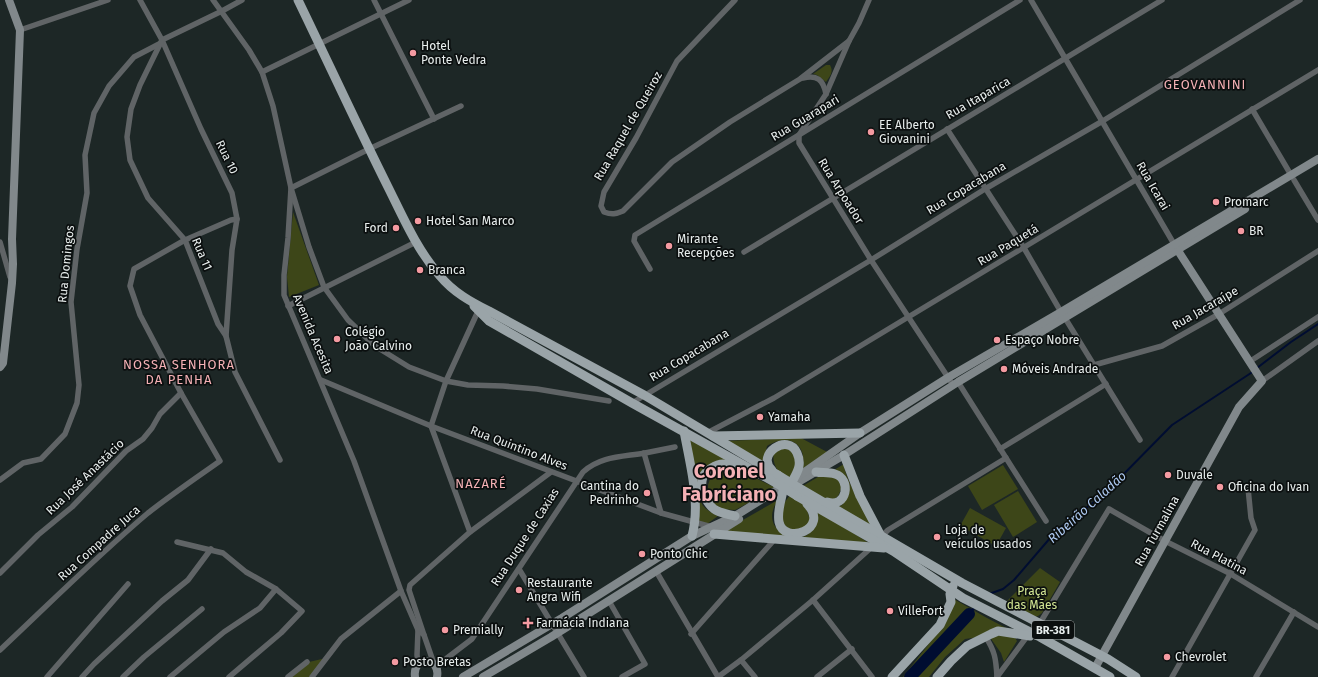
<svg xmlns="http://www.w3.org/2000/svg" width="1318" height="677" viewBox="0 0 1318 677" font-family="'Fira Sans',sans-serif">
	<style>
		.green { fill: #3d4618 }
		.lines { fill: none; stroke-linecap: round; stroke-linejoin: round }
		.stream { stroke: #000d31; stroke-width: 2 }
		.river { stroke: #000d31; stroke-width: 12 }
		.street { stroke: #606466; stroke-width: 5.5 }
		.secondary { stroke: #81888b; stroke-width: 8 }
		.primary { stroke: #9aa4a8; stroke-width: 9 }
		.primary-bridge { stroke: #9aa4a8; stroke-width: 9 }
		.poi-dot { fill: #f49aa1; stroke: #0b0f0f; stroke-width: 1.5 }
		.labels { text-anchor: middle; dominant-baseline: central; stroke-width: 3.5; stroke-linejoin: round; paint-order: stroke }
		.shield { fill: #0b0f0f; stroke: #a6abaa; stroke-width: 1 }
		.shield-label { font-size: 11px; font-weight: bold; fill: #e8eeed }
		.poi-label { font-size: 12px; fill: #e8eeed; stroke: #0b0f0f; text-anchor: start }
		.street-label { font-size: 12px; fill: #e8eeed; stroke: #0b0f0f }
		.park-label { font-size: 12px; fill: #d3e694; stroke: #0b0f0f }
		.neighbourhood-label { font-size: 13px; letter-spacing: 1px; fill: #f5b1b5; stroke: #0b0f0f }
		.water-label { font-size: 13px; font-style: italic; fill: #aecaf2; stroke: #0b0f0f }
		.town-label { font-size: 20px; font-weight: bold; fill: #f5b1b5; stroke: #0b0f0f }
	</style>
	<rect width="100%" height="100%" fill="#1d2726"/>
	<g class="green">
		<path d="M826 65H830C834 72 830 76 826 82L817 75 813 74Z"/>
		<path d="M293 212 319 285 289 297 287 277Z"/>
		<path d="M688 436 730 460 716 463C704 484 686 502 718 516L707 524 698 522Z"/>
		<path d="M801 438 829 453 803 471C803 465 804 458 802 452 796 436 778 439 767 446L764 460V467L722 441Z"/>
		<path d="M782 445 796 452V469L788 480C778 474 771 463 774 451Z"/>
		<path d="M844 464C843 474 866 515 872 527L837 507 842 505 848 494 834 470Z"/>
		<path d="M1003 465 1018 489 982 510 968 486Z"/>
		<path d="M721 468 737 469 776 488 735 510 721 509 713 503 708 492V485L711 476Z"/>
		<path d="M831 474 842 482C839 514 817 496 801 487L818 477Z"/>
		<path d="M1018 491 1037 522 1013 537 994 505Z"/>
		<path d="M790 495C803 503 807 505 810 521L805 527 791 531 782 523V506Z"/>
		<path d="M778 500C756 532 802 547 811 531 814 525 814 515 815 509L872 545 720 533Z"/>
		<path d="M970 508 1006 528 996 546 960 526Z"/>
		<path d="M1040 568 1060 582 1042 613 1038 616 1034 617 1006 602Z"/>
		<path d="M952 598 987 618 1014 632 965 639 945 657 929 677H903L938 632Z"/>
		<path d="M997 634 1014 636 1017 641 1004 662 1001 653 989 636Z"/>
		<path d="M326 658 312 677H292L309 662Z"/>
	</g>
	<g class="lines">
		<g class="stream">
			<path d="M1257 368 1291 342 1318 324"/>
			<path d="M989 594 1003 589 1014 580 1057 530 1094 502 1110 488 1172 425 1254 371"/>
			<path d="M969 614 976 606"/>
		</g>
		<path class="river" d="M910 677 969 614"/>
		<g class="street">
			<path d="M140 0 162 40 201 129 232 193 237 219 232 250 226 336"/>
			<path d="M213 0 249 50 262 72 273 106 291 188 288 238 284 275V295L354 461 401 591 418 630 424 635 434 664"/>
			<path d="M242 0 222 11 162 40 140 85 131 109 127 137 130 160 148 198 185 240 218 324 226 336 235 372 280 460"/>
			<path d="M374 0 434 119"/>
			<path d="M735 0 677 61 636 138 604 192 601 206 604 212C612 215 616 214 623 211L672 162 730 122 800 79 849 41"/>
			<path d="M869 0 859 23 849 41 826 94 799 135V143L871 260 953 385"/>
			<path d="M1031 0 1174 244"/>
			<path d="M20 30 108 0"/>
			<path d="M262 72 409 0"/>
			<path d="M803 78C817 75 823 79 826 94"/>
			<path d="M461 106 369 149 291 188 309 247 324 287 348 320 375 346 409 367 446 381 468 385 503 386 537 389 609 401"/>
			<path d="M1252 109 1291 175"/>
			<path d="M947 129 1024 248 1061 312"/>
			<path d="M1294 180 1318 220"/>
			<path d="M0 242 10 277"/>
			<path d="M744 252 1162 0"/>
			<path d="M650 269 634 241 635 235 1020 0"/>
			<path d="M288 306 416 242"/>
			<path d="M1065 318 1140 440"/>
			<path d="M1249 362 1318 317"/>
			<path d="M1094 365 1162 346 1219 314 1318 251"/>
			<path d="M321 380 431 426 661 513 712 527"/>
			<path d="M1262 381 1318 341"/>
			<path d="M958 382 1046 521"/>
			<path d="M632 403 871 260 985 189 1101 122 1300 0"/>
			<path d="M707 433 774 398 1318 70"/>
			<path d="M1000 449 1106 384"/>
			<path d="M644 453 661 513"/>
			<path d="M0 480 23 463 41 459 65 434 77 403 79 385 71 302 77 249 87 193 85 155 94 113 109 86 134 57 161 43"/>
			<path d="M470 532 431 426 446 381 479 309"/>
			<path d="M880 538 888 530 1006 458"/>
			<path d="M177 542 223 553 246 572 276 589 302 611 281 633 229 677"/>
			<path d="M519 569 584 677"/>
			<path d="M656 571 718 677"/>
			<path d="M0 573 38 535 72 507 126 451 143 439 152 428 160 414 181 393"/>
			<path d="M813 600 872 677"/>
			<path d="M609 601 645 664 622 677"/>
			<path d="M1040 623 1109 509 1165 541 1229 573 1318 627"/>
			<path d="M418 630 417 655 418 664"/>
			<path d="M691 634 775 539"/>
			<path d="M424 635 409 590 410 585 470 532 551 472"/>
			<path d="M985 636C995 651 996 659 997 677"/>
			<path d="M0 650C49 604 97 556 148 513 171 495 196 478 220 461L181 393 140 315 130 286 134 269 185 240 231 220 237 219"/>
			<path d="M741 660 755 677"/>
			<path d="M437 668 447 658 472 639 583 472C601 456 622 457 645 453 655 451 665 449 675 447"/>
			<path d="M47 677 128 584"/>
			<path d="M82 677 94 664 162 601 188 580 211 549"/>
			<path d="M123 677 144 657 202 609"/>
			<path d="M170 677 224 632 260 608 276 589"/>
			<path d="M288 677 307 662"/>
			<path d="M312 677 341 639 401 591"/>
			<path d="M718 677 741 660 813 600 873 546"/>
			<path d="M817 677 852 649"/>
			<path d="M997 677 1028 635 1027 634"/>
			<path d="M1172 677 1255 530 1251 518 1248 488"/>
			<path d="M1256 677 1294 612"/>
		</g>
		<g class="secondary">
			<path d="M0 367 3 363 12 283 13 264 12 239 20 30 9 0"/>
			<path d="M800 481 844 455 958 382 1245 209"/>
			<path d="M1095 668 1239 407 1262 381 1175 246"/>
			<path d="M415 677C412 655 441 657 437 677"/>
			<path d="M463 677 562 618 692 536 735 516 793 480 860 433 949 377 1061 312 1318 159"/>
			<path d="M483 677 551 637 739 519"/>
		</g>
		<g class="primary">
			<path d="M298 0C328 62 357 125 388 187 403 217 417 250 440 276 453 292 471 302 489 311L644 395 778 475"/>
			<path d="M474 306 489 321 632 403 776 483"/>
			<path d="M684 431C690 465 701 502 692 536"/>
			<path d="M713 436 860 433"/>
			<path d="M844 455 860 496 881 536"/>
			<path d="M772 470C755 455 788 432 797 453 802 464 798 471 793 480"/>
			<path d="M816 472C822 473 829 472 835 474 852 479 847 509 827 502"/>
			<path d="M799 488 962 583 1108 659 1136 677"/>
			<path d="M783 491C781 500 777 512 779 522 784 546 831 529 807 504"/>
			<path d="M797 496 893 551 963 598 1040 637 1110 677"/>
			<path d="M735 516C728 514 719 513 714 509 706 503 699 487 703 477 705 471 716 464 723 464 730 464 738 466 745 467"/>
			<path d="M714 534 884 548"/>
			<path d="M892 677 940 625 951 602 950 594 953 586"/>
			<path d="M937 677 951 661 967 646 991 634 998 631 1030 636"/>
		</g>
		<g class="primary-bridge">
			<path d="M778 475 799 488"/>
			<path d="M776 483 797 496"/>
		</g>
	</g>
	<g class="poi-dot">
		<circle cx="413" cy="53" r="4"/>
		<circle cx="871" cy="132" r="4"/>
		<circle cx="1216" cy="202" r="4"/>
		<circle cx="418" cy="221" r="4"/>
		<circle cx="396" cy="228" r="4"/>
		<circle cx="1241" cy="231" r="4"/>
		<circle cx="669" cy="246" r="4"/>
		<circle cx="420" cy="270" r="4"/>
		<circle cx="337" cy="339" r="4"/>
		<circle cx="997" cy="340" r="4"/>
		<circle cx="1004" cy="369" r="4"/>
		<circle cx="760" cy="417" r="4"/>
		<circle cx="1168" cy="475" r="4"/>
		<circle cx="1220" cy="487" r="4"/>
		<circle cx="647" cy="493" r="4"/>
		<circle cx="937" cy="537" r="4"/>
		<circle cx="642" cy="554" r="4"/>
		<circle cx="519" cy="590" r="4"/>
		<circle cx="890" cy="611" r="4"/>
		<path d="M526 617h4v4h4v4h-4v4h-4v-4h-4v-4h4z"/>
		<circle cx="445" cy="630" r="4"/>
		<circle cx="1167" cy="657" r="4"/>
		<circle cx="395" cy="662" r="4"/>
	</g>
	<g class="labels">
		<rect class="shield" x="1032" y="621" width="42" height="18" rx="3"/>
		<g class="shield-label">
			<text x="1053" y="630">BR-381</text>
		</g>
		<g class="poi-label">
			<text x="421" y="46">Hotel<tspan x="421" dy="14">Ponte Vedra</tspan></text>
			<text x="879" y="125">EE Alberto<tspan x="879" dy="14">Giovanini</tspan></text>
			<text x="1224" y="202">Promarc</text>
			<text x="426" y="221">Hotel San Marco</text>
			<text x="388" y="228" text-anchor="end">Ford</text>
			<text x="1249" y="231">BR</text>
			<text x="677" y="239">Mirante<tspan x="677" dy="14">Recepções</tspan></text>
			<text x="428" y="270">Branca</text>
			<text x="345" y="332">Colégio<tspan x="345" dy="14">João Calvino</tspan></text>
			<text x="1005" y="340">Espaço Nobre</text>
			<text x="1012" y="369">Móveis Andrade</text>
			<text x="768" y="417">Yamaha</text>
			<text x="1176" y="475">Duvale</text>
			<text x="639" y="486" text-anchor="end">Cantina do<tspan x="639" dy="14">Pedrinho</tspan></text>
			<text x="1228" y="487">Oficina do Ivan</text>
			<text x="945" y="530">Loja de<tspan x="945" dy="14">veículos usados</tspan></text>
			<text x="650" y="554">Ponto Chic</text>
			<text x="527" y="583">Restaurante<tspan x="527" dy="14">Angra Wifi</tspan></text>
			<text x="898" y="611">VilleFort</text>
			<text x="536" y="623">Farmácia Indiana</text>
			<text x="453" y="630">Premially</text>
			<text x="1175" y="657">Chevrolet</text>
			<text x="403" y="662">Posto Bretas</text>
		</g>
		<g class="street-label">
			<text transform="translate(978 98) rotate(-30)">Rua Itaparica</text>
			<text transform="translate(805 118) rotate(-31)">Rua Guarapari</text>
			<text transform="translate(628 126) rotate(-60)">Rua Raquel de Queiroz</text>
			<text transform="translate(227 157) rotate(64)">Rua 10</text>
			<text transform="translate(1153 186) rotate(60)">Rua Icarai</text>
			<text transform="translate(966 188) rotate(-31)">Rua Copacabana</text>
			<text transform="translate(841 191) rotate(58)">Rua Arpoador</text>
			<text transform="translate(1008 245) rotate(-31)">Rua Paquetá</text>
			<text transform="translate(202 254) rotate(67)">Rua 11</text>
			<text transform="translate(66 264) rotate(-84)">Rua Domingos</text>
			<text transform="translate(1205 308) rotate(-30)">Rua Jacaraípe</text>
			<text transform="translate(313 334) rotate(67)">Avenida Acesita</text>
			<text transform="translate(689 355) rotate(-31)">Rua Copacabana</text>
			<text transform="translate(519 448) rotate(21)">Rua Quintino Alves</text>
			<text transform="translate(85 477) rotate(-44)">Rua José Anastácio</text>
			<text transform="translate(1157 531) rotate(-61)">Rua Turmalina</text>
			<text transform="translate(525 537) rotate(-57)">Rua Duque de Caxias</text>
			<text transform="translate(99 543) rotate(-42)">Rua Compadre Juca</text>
			<text transform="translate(1219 557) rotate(28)">Rua Platina</text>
		</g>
		<g class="park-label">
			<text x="1032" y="591">Praça<tspan x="1032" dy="14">das Mães</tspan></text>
		</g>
		<g class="neighbourhood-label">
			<text x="1205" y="84">GEOVANNINI</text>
			<text x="179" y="364">NOSSA SENHORA<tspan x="179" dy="15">DA PENHA</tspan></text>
			<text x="481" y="483">NAZARÉ</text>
		</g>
		<g class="water-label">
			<text transform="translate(1087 507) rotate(-42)">Ribeirão Caladão</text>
		</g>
		<g class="town-label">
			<text x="729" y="471">Coronel<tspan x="729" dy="23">Fabriciano</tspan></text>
		</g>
	</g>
</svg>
